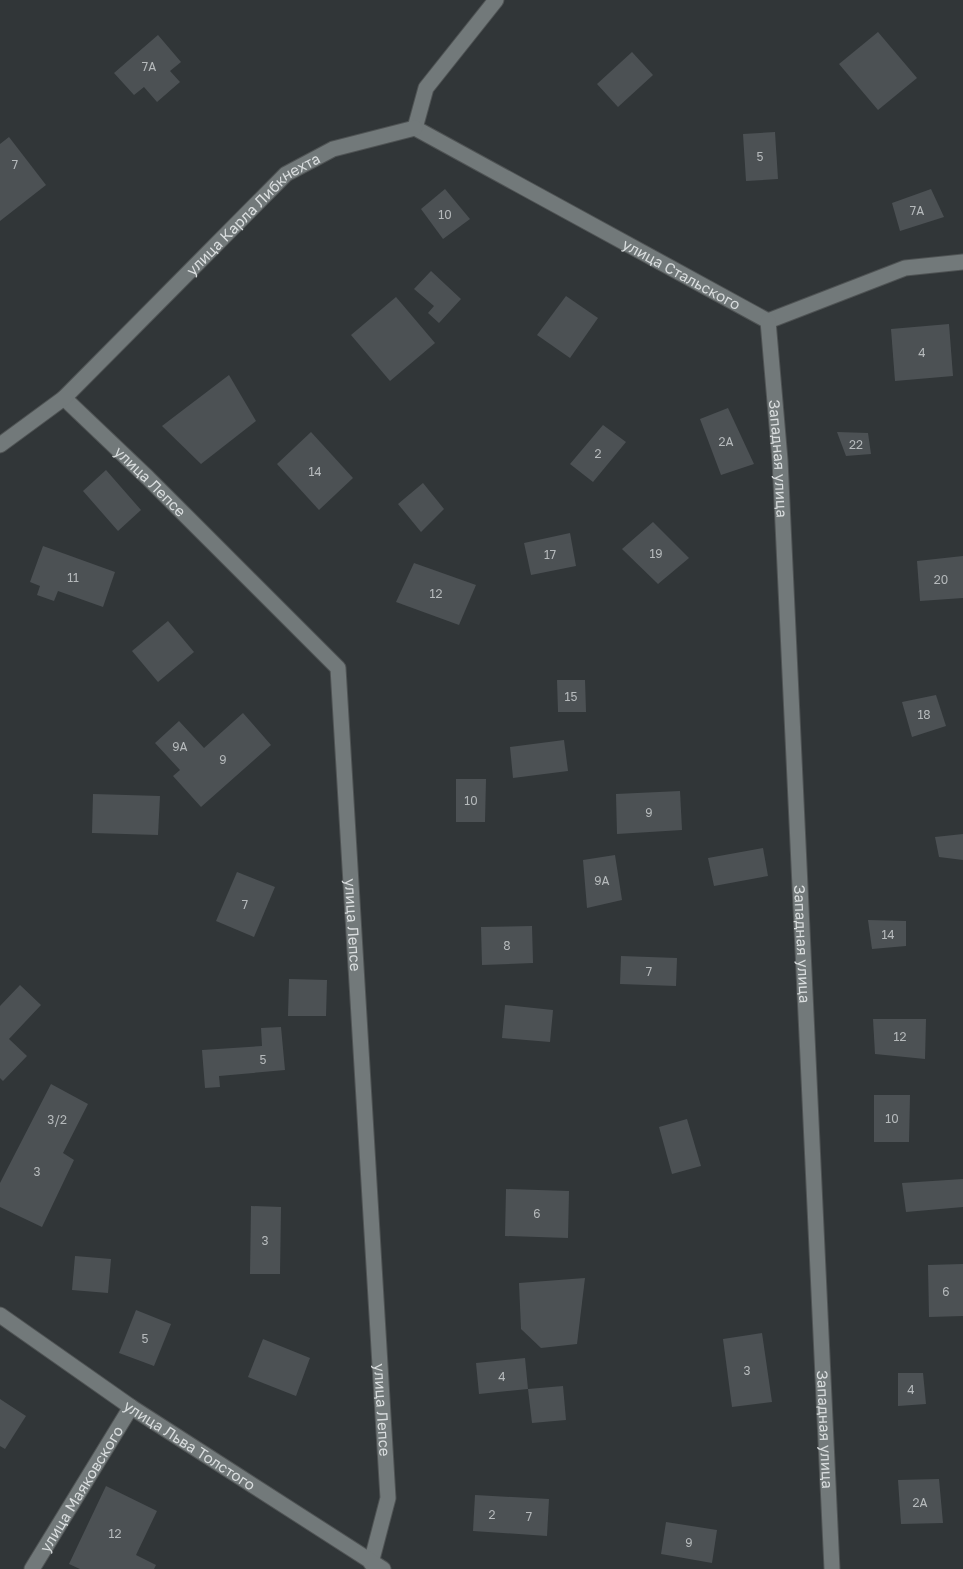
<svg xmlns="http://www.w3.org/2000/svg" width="963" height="1569" viewBox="0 0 963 1569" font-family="'Golos Text',sans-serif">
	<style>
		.building { fill: #4c5154 }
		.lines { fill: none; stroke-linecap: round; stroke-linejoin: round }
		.street-casing { stroke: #4f5354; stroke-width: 17 }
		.secondary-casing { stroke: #4f5354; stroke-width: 17 }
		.street { stroke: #72797a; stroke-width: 15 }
		.secondary { stroke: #72797a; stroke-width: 15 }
		.labels { text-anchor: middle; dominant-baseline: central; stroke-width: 4.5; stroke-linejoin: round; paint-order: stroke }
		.number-label { font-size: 12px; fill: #b6babc }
		.street-label { font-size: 15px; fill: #d9ddde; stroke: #313638 }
	</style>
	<rect width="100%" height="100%" fill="#313638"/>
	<g class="building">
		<path d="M878 32 917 78 878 110 839 64Z"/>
		<path d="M158 35 181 62 170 71 180 82 157 102 144 87 134 95 114 73Z"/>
		<path d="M632 52 653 75 618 107 597 84Z"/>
		<path d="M775 132 778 179 746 181 743 134Z"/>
		<path d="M9 137 46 185 0 221V144Z"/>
		<path d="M445 189 470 219 443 239 421 209Z"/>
		<path d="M931 189 944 217 900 231 892 203Z"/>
		<path d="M431 271 461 299 439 323 428 313 434 306 414 289Z"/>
		<path d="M566 296 598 318 570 358 537 335Z"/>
		<path d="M396 297 435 343 390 381 351 335Z"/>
		<path d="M949 324 953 376 895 381 891 329Z"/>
		<path d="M229 375 256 421 201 464 162 426Z"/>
		<path d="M728 408 754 464 721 475 700 419Z"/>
		<path d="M603 425 626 442 593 482 570 464Z"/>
		<path d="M311 432 353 478 319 510 277 464Z"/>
		<path d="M837 432 868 433 871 454 846 456Z"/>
		<path d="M106 470 141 510 118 531 83 491Z"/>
		<path d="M423 483 444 509 421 532 398 504Z"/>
		<path d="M653 522 689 558 658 584 622 549Z"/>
		<path d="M570 533 576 566 531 575 524 543Z"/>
		<path d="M43 546 115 572 103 607 58 591 54 601 37 595 40 586 30 582Z"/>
		<path d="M963 556V598L920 601 917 561Z"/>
		<path d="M414 563 476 585 459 625 396 602Z"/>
		<path d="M168 621 194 652 158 682 132 651Z"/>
		<path d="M557 680H585L586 712H558Z"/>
		<path d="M936 695 946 726 912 737 902 702Z"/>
		<path d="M243 713 271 745 201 807 173 776 180 770 155 743 179 721 204 748Z"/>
		<path d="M564 740 568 771 513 778 510 747Z"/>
		<path d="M456 779H486L485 822H456Z"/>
		<path d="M680 791 682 830 617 834 616 794Z"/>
		<path d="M93 794 160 796 158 835 92 833Z"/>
		<path d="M963 834V860L939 857 935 837Z"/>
		<path d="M763 848 768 876 714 886 708 858Z"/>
		<path d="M615 855 622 900 587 908 583 860Z"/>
		<path d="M237 872 275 887 254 937 216 921Z"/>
		<path d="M868 920 906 921V946L872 949Z"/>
		<path d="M532 926 533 963 482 965 481 927Z"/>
		<path d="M621 956 677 958 676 986 620 984Z"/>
		<path d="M289 979 327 980 326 1016H288Z"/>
		<path d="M20 985 41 1005 9 1039 27 1056 3 1081 0 1078V1006Z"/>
		<path d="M505 1005 553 1010 550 1042 502 1038Z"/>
		<path d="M873 1019H926L925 1059 875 1054Z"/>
		<path d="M281 1027 285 1070 219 1076 220 1087 205 1088 202 1050 262 1046 261 1028Z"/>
		<path d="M51 1084 88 1104 63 1153 74 1160 42 1227 0 1207V1183Z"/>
		<path d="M874 1095H910L909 1142H874Z"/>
		<path d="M687 1119 701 1166 672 1174 659 1127Z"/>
		<path d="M963 1179V1207L906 1212 902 1183Z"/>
		<path d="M506 1189 569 1191 568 1238 505 1236Z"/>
		<path d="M251 1206 281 1207 280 1274H250Z"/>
		<path d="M75 1256 111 1259 108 1293 72 1290Z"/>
		<path d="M963 1264V1316L929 1317 928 1265Z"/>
		<path d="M585 1278 577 1344 541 1348 521 1329 519 1283Z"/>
		<path d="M136 1310 171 1324 154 1366 119 1353Z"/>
		<path d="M762 1333 772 1402 732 1407 723 1339Z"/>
		<path d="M263 1339 310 1358 296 1396 248 1377Z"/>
		<path d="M525 1358 528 1389 479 1394 476 1363Z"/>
		<path d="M898 1373H923L926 1404 898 1406Z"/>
		<path d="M563 1386 566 1420 532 1423 528 1389Z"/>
		<path d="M0 1399 26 1416 5 1449 0 1446Z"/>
		<path d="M939 1479 943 1523 901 1524 898 1480Z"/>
		<path d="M106 1486 157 1511 136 1555 156 1565 154 1569H80L69 1564Z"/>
		<path d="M475 1495 549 1499 547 1536 473 1531Z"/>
		<path d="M666 1522 717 1530 712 1563 661 1554Z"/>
	</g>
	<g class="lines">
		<defs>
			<g id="street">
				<path id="s1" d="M415 128 768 321 905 268 963 262"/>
				<path d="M415 128 426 88 496 0"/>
				<path id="s2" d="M768 321 780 460 832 1569"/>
				<path id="s3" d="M64 398 148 478 338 668 388 1498 371 1563"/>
				<path id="s4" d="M0 445 64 398 286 174 333 149 415 128"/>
				<path id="s5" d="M32 1569 131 1407"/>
			</g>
			<g id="secondary">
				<path id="s6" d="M0 1315 131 1407 383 1569"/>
			</g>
		</defs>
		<use href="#street" class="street-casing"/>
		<use href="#secondary" class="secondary-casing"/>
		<use href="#street" class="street"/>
		<use href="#secondary" class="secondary"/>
	</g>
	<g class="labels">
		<g class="number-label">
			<text x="149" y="66">7А</text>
			<text x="760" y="156">5</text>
			<text x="15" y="164">7</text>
			<text x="917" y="210">7А</text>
			<text x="445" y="214">10</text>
			<text x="922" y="352">4</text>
			<text x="726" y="441">2А</text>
			<text x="856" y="444">22</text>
			<text x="598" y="453">2</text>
			<text x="315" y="471">14</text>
			<text x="656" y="553">19</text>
			<text x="550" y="554">17</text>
			<text x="73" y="577">11</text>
			<text x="941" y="579">20</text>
			<text x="436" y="593">12</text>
			<text x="571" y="696">15</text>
			<text x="924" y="714">18</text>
			<text x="180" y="746">9А</text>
			<text x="223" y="759">9</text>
			<text x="471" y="800">10</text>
			<text x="649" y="812">9</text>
			<text x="602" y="880">9А</text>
			<text x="245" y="904">7</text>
			<text x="888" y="934">14</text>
			<text x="507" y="945">8</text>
			<text x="649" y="971">7</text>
			<text x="900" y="1036">12</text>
			<text x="263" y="1059">5</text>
			<text x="892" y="1118">10</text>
			<text x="57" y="1119">3/2</text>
			<text x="37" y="1171">3</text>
			<text x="537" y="1213">6</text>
			<text x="265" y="1240">3</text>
			<text x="946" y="1291">6</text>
			<text x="145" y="1338">5</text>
			<text x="747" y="1370">3</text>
			<text x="502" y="1376">4</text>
			<text x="911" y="1389">4</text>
			<text x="920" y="1502">2А</text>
			<text x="492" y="1514">2</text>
			<text x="529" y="1516">7</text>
			<text x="115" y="1533">12</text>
			<text x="689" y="1542">9</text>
		</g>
		<g class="street-label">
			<text stroke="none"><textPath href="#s4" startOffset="344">улица Карла Либкнехта</textPath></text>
			<text stroke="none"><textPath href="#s1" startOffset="304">улица Стальского</textPath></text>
			<text stroke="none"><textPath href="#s2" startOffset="138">Западная улица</textPath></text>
			<text stroke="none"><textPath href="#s3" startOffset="120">улица Лепсе</textPath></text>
			<text stroke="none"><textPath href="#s3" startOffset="642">улица Лепсе</textPath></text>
			<text stroke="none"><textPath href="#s2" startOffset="624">Западная улица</textPath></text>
			<text stroke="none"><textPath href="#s3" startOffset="1128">улица Лепсе</textPath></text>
			<text stroke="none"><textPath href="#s2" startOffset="1110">Западная улица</textPath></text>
			<text stroke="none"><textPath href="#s6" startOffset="230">улица Льва Толстого</textPath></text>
			<text stroke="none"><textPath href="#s5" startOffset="94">улица Маяковского</textPath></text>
		</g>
	</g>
</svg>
